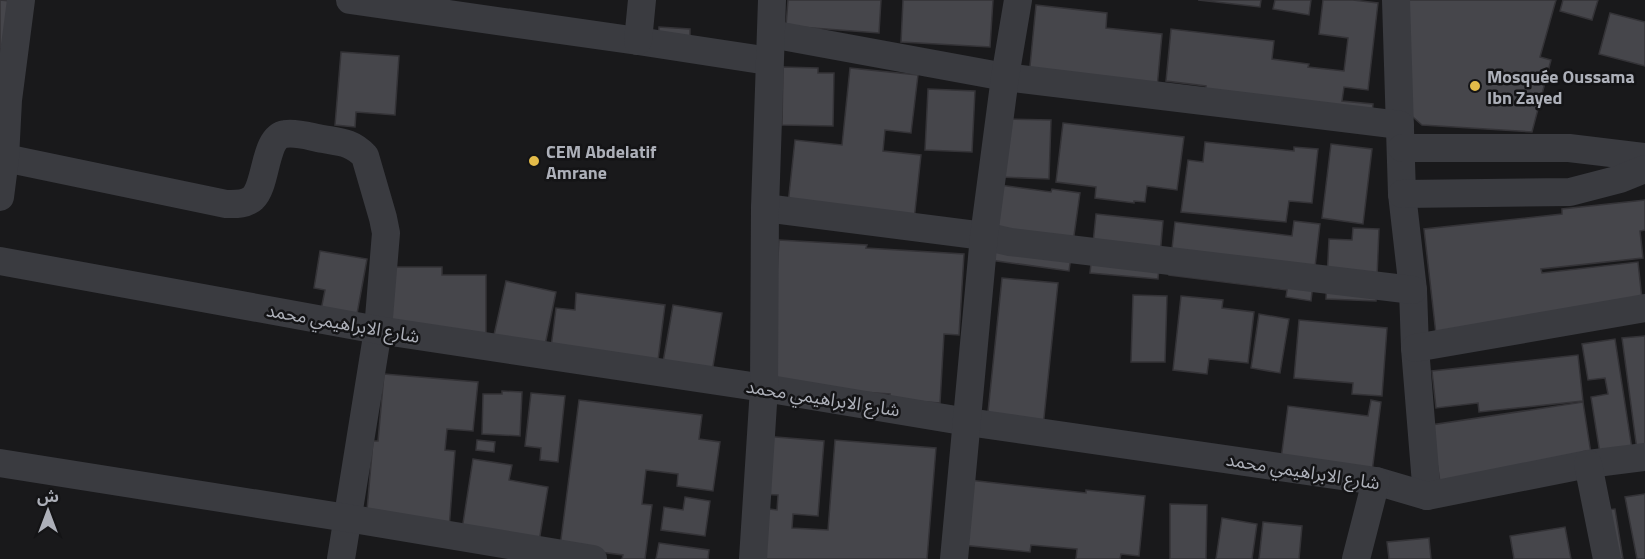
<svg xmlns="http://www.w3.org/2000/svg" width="1645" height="559" viewBox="0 0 1645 559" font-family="'Titillium Web','Noto Sans Arabic',sans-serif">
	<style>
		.building { fill: #46464b; stroke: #343337; stroke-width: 1.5 }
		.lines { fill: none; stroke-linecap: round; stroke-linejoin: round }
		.minor { stroke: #3a3b40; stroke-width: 28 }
		.poi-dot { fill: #e3bb49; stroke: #141416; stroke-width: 2 }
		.labels { text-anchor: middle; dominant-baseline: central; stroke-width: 5; stroke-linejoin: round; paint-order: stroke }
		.poi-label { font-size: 18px; font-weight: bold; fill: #adb0b9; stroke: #141416; text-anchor: start }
		.street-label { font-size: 18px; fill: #adb0b9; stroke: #141416 }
	</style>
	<rect width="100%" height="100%" fill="#19191b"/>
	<g class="building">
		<path d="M0 0 10 1 0 57Z"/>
		<path d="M788 0H881L879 33 786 26Z"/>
		<path d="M903 0H993L990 47 901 42Z"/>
		<path d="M1198 0H1261L1260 7Z"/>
		<path d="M1275 0H1311L1309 15 1273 9Z"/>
		<path d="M1323 0H1353L1378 3 1368 90 1344 87 1342 101 1373 104 1372 114 1205 94 1206 86 1166 81 1171 29 1274 41 1272 59 1309 64 1308 67 1344 71 1348 38 1319 34Z"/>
		<path d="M1407 0H1556L1540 57 1551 60 1532 132 1422 125 1406 111Z"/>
		<path d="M1563 0H1598L1592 20 1560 11Z"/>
		<path d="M1036 5 1107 13 1106 28 1162 34 1157 88 1029 76Z"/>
		<path d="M1610 13 1645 22V66L1599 54Z"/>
		<path d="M659 27 690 29V46L658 44Z"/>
		<path d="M341 52 399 56 395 115 356 112 355 127 335 125Z"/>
		<path d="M783 67 818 68V73H834L833 126 782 125Z"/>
		<path d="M850 68 918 75 911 133 885 130 883 151 921 155 913 230 787 213 795 140 842 145Z"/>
		<path d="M928 89 975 91 972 152 925 150Z"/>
		<path d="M1003 119 1051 120 1049 179 1001 177Z"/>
		<path d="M1063 123 1184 137 1177 190 1147 186 1145 202 1134 201V203L1095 198 1096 187 1056 182Z"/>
		<path d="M1205 142 1294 151V147L1318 149 1312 203 1289 201 1286 222 1181 212 1188 160 1203 162Z"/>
		<path d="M1331 144 1372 149 1363 224 1322 218Z"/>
		<path d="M1000 185 1051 192 1052 189 1080 193 1069 271 990 260Z"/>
		<path d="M1645 200V230L1640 231 1643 258 1541 269 1542 273 1638 262 1643 309 1437 343 1424 229 1562 214V209Z"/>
		<path d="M1096 214 1163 221 1158 279 1090 273Z"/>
		<path d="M1294 221 1320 224 1311 301 1286 297 1287 290 1169 275 1175 222 1292 236Z"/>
		<path d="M1353 228 1379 229 1376 301 1326 299 1329 239 1352 240Z"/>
		<path d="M779 240 867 245 866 248 964 254 959 335 944 334 940 403 889 399 890 394 770 386Z"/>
		<path d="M320 251 367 259 355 325 319 320 325 290 314 288Z"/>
		<path d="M388 267H442V275H486V345L388 325Z"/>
		<path d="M1002 278 1058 283 1043 427 987 421Z"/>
		<path d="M506 281 556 292 543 355 492 344Z"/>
		<path d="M576 293 665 305 657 368 550 355 556 308 575 310Z"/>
		<path d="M1133 295 1167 296 1165 362H1131Z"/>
		<path d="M1181 296 1223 300 1222 308 1254 312 1248 363 1209 359 1207 374 1173 370Z"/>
		<path d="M673 305 722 313 711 378 662 368Z"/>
		<path d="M1259 314 1289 319 1280 373 1251 368Z"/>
		<path d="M1299 320 1387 328 1382 396 1352 394 1353 383 1294 378Z"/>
		<path d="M1645 336V449L1637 450 1622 338Z"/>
		<path d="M1615 339 1632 449 1600 454 1591 397 1608 394 1605 378 1588 380 1582 344Z"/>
		<path d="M1578 355 1583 401 1479 412 1478 403 1436 408 1432 371Z"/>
		<path d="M384 374 478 382 473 431 447 429 445 450 455 451 449 529 366 522 373 441H378Z"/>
		<path d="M502 391 522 392 520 436 482 434 483 394H502Z"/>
		<path d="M531 393 565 396 558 462 540 460 541 448 525 446Z"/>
		<path d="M579 400 702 415 699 439 720 442 713 491 677 486 678 474 646 470 642 504 652 505 645 559H622L623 555 560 547Z"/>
		<path d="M1371 400 1381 402 1372 472 1281 459 1288 406 1368 416Z"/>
		<path d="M1583 402 1592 460 1440 482 1431 425Z"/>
		<path d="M764 436 824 441 818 516 793 514 792 528 828 530 835 440 936 448 927 559H758L761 508 777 510 778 495 759 494Z"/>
		<path d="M477 440 495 442 494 452 476 450Z"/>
		<path d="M473 459 512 465 509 480 548 487 538 548 461 536Z"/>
		<path d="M969 480 1086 493V490L1145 496 1139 556 1121 554 1120 559H1076L1077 549 1031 545 1030 552 962 545Z"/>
		<path d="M1645 494V559H1637L1625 497Z"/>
		<path d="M685 497 710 501 705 536 661 530 664 507 683 510Z"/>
		<path d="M1170 504 1207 505 1206 559H1170Z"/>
		<path d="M1615 509 1623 559H1606L1598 511Z"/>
		<path d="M1222 518 1257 524 1252 559H1216Z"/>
		<path d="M1263 522 1302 526 1299 559H1259Z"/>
		<path d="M1565 527 1571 559H1514L1510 536Z"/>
		<path d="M1429 538 1431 559H1389L1387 542Z"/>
		<path d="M659 543 709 550 708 559H656Z"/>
	</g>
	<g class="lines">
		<g class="minor">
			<path d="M350 0 638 41 769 61"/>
			<path d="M1396 0 1402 194 1413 290 1415 348 1427 496"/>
			<path d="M771 34 1005 77 1400 125"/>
			<path d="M638 41 642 0"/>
			<path d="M1402 148H1569L1645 157"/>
			<path d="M5 158 226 204C234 204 246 205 253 198 267 185 264 137 285 134 297 132 311 137 323 139 340 142 352 142 365 156L383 218 386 233 378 330 341 559"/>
			<path d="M1402 194 1570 192 1620 179 1645 169"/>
			<path d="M0 197 5 158 8 100 21 0"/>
			<path d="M765 208 984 236 1010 242 1413 290"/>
			<path d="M0 261 378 330 764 388 968 422 1376 481 1427 496 1588 464 1645 457"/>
			<path d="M1415 348 1645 308"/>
			<path d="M0 463 347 518 593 559"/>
			<path d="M1588 464 1607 559"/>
			<path d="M753 559 764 388 765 208 772 0"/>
			<path d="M954 559 984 236 1005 77 1018 0"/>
			<path d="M1356 559 1376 481"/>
		</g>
	</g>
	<g class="poi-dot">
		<circle cx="1475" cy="86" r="6"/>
		<circle cx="534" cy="161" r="6"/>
	</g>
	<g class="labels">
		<g class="poi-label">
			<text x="1487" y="76">Mosquée Oussama<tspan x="1487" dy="21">Ibn Zayed</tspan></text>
			<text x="546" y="151">CEM Abdelatif<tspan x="546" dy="21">Amrane</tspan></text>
		</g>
		<g class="street-label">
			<text transform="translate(343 323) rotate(10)">شارع الابراهيمي محمد</text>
			<text transform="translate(823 398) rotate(9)">شارع الابراهيمي محمد</text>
			<text transform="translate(1303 471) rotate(9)">شارع الابراهيمي محمد</text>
		</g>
	</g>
	<g transform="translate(48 511)" stroke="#141416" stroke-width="4.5" paint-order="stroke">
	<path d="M0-4.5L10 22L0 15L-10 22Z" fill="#adb0b9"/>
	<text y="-9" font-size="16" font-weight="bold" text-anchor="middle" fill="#adb0b9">ش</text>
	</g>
</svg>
